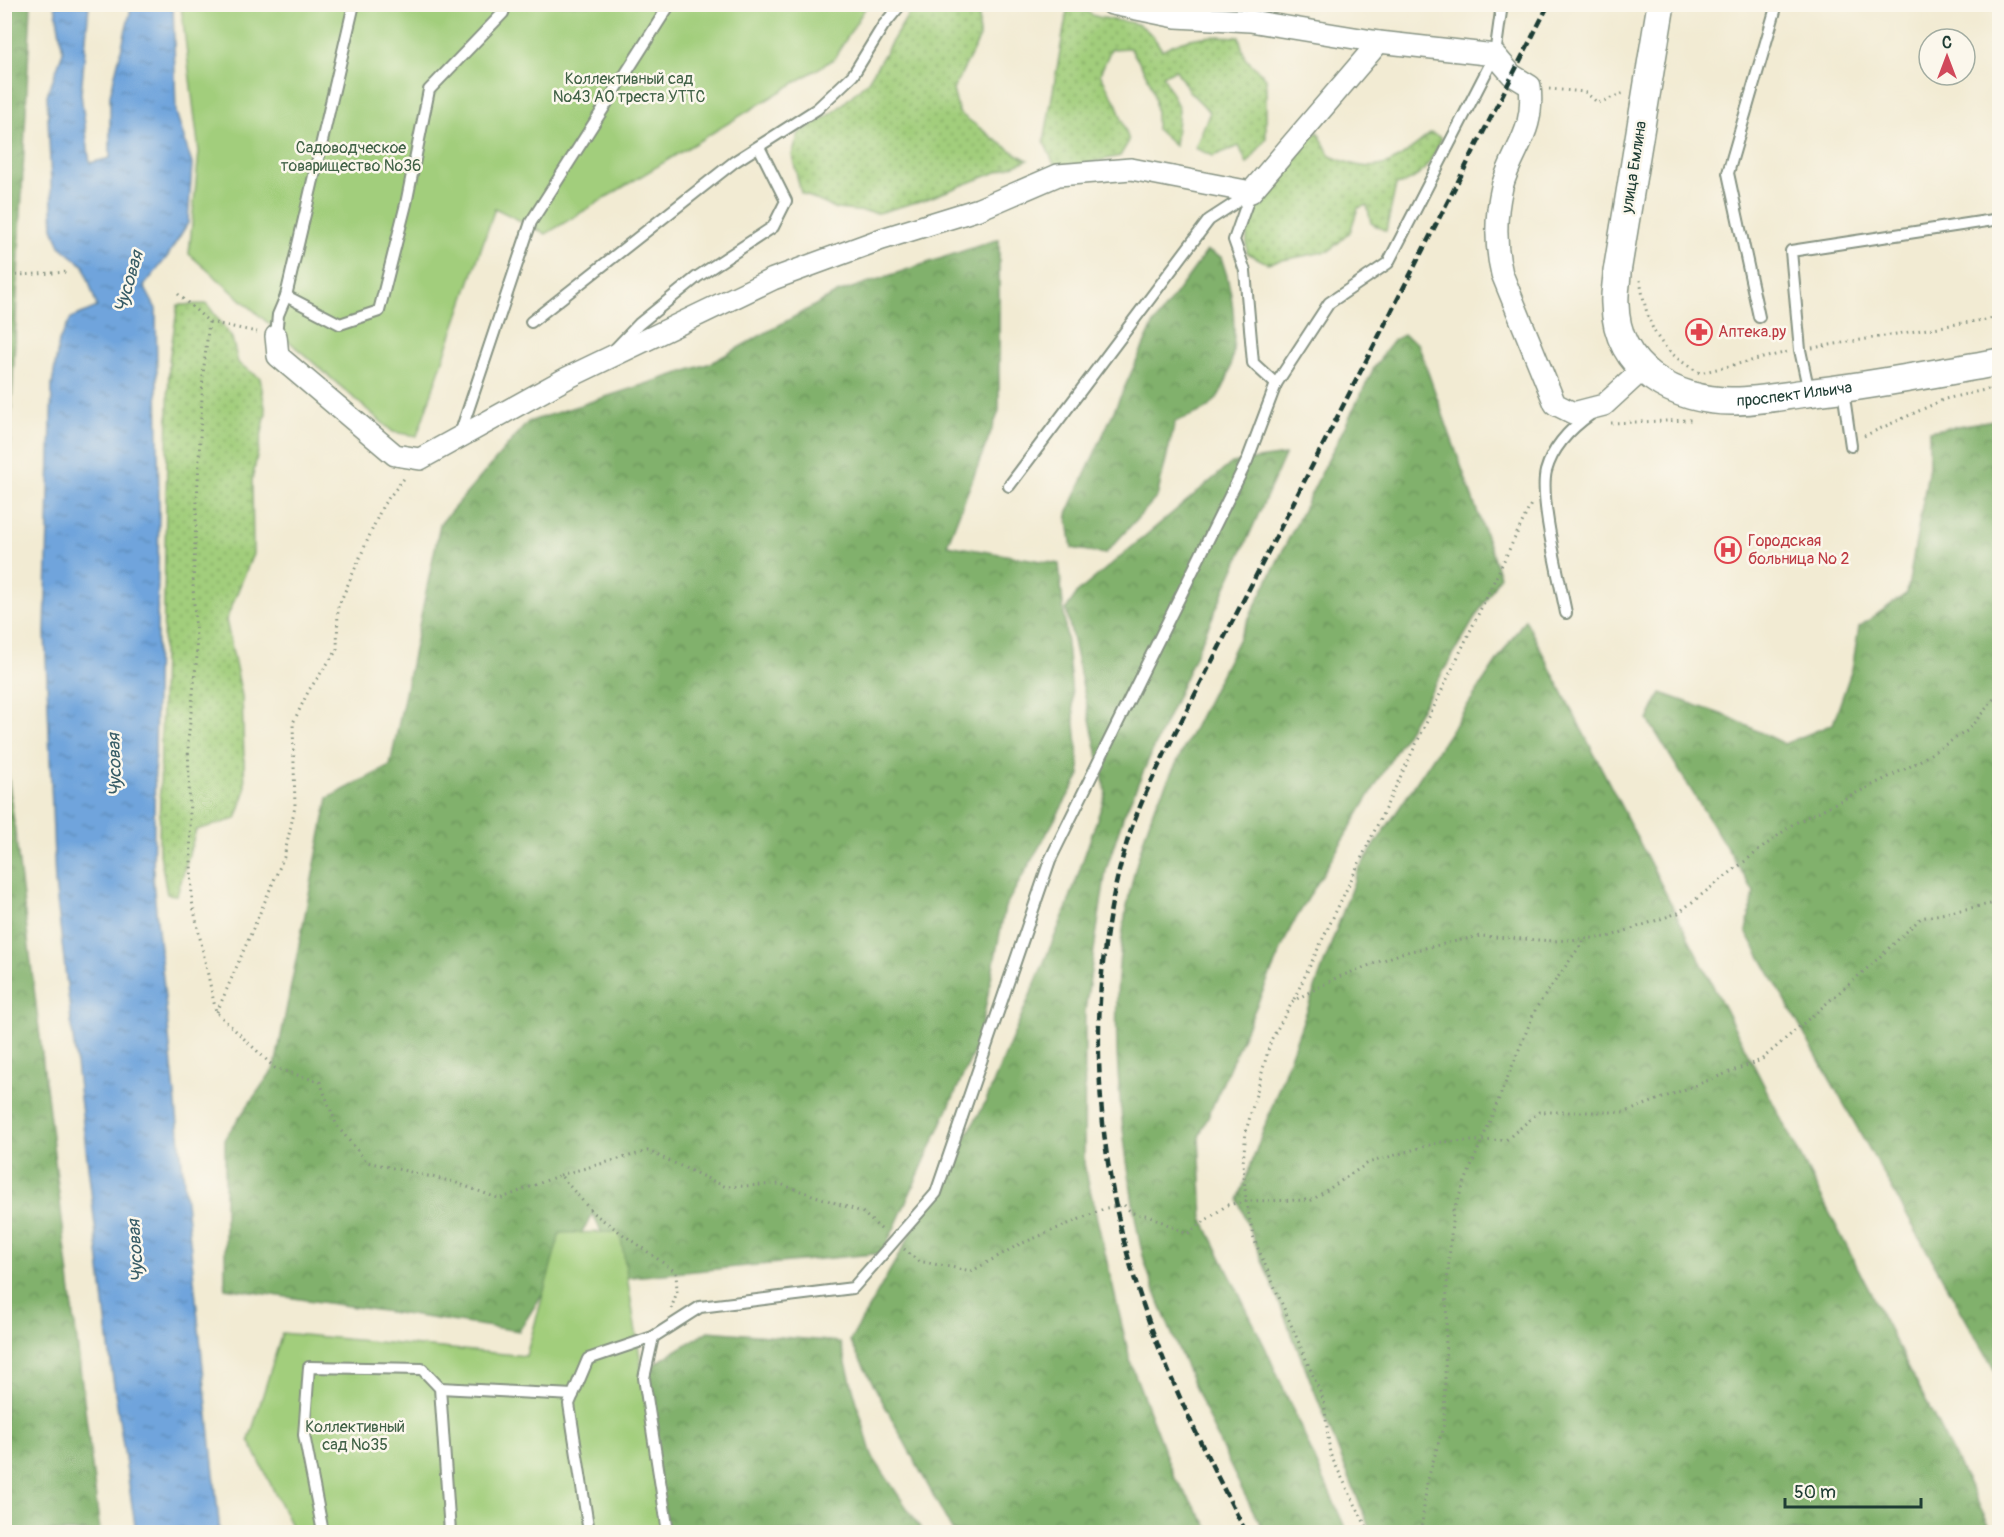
<svg xmlns="http://www.w3.org/2000/svg" width="2004" height="1537" viewBox="0 0 2004 1537" font-family="Pangolin,sans-serif">
	<style>
		.grass { fill: url(#grass-dots); stroke: #608658; stroke-width: 1.5 }
		.forest { fill: url(#forest-crowns); stroke: #507750; stroke-width: 1.5 }
		.garden { fill: #a2ce7c; stroke: #608658; stroke-width: 1.5 }
		.water { fill: url(#water-ripples); stroke: #477088; stroke-width: 1.5 }
		.lines { fill: none; stroke-linecap: round; stroke-linejoin: round }
		.service-casing { stroke: #889484; stroke-width: 14 }
		.minor-casing { stroke: #889484; stroke-width: 24 }
		.tertiary-casing { stroke: #889484; stroke-width: 30 }
		.path { stroke: #889484; stroke-width: 3; stroke-dasharray: 1.5 4.5; stroke-linecap: butt }
		.service { stroke: #fff; stroke-width: 10 }
		.minor { stroke: #fff; stroke-width: 21 }
		.tertiary { stroke: #fff; stroke-width: 27 }
		.rail { stroke: #1f3d34; stroke-width: 4.5; stroke-dasharray: 9 4.5; stroke-linecap: butt }
		.labels { text-anchor: middle; dominant-baseline: central; stroke-width: 5; stroke-linejoin: round; paint-order: stroke }
		.park-label { font-size: 16px; fill: #406146; stroke: #fbf7ec }
		.street-label { font-size: 16px; fill: #1f3d34; stroke: #fbf7ec }
		.health-label { font-size: 16px; fill: #be3a42; stroke: #fbf7ec; text-anchor: start }
		.water-label { font-size: 18px; font-style: italic; fill: #375c66; stroke: #fbf7ec }
	</style>
	<defs>
		<pattern id="grass-dots" width="8" height="8" patternUnits="userSpaceOnUse" patternTransform="scale(1.5)"><rect width="8" height="8" fill="#a2ce7c"/><path d="M2 2h.1M6 6h.1" fill="none" stroke="#83a866" stroke-width="1.8" stroke-linecap="round"/></pattern>
		<pattern id="forest-crowns" width="20" height="18" patternUnits="userSpaceOnUse" patternTransform="scale(1.5)"><rect width="20" height="18" fill="#81b16c"/><path d="M2 6a3 3 0 1 1 6 0M12 15a3 3 0 1 1 6 0" fill="none" stroke="#69915a"/></pattern>
		<pattern id="water-ripples" width="26" height="14" patternUnits="userSpaceOnUse" patternTransform="scale(1.5)"><rect width="26" height="14" fill="#6fa4dc"/><path d="M2 4q2-2 4 0t4 0M15 11q2-2 4 0t4 0" fill="none" stroke="#5b87b3"/></pattern>
	</defs>
	<rect width="100%" height="100%" fill="#fbf7ec"/>
	<filter id="ink" filterUnits="userSpaceOnUse"><feTurbulence type="fractalNoise" baseFrequency=".0167" numOctaves="2"/><feDisplacementMap in="SourceGraphic" scale="12" xChannelSelector="R" yChannelSelector="G"/><feConvolveMatrix kernelMatrix="1 2 1 2 8 2 1 2 1" color-interpolation-filters="sRGB"/></filter>
	<filter id="wash" filterUnits="userSpaceOnUse"><feTurbulence type="fractalNoise" baseFrequency=".008" numOctaves="4" result="noise"/><feDisplacementMap in="SourceGraphic" scale="24" xChannelSelector="R" yChannelSelector="G"/><feGaussianBlur stdDeviation="1.35" result="paint"/><feColorMatrix in="noise" values="0 0 0 0 0 0 0 0 0 0 0 0 0 0 0 0 0 1.4 0 .05"/><feComposite in="paint" operator="in"/></filter>
	<g filter="url(#wash)">
		<rect width="100%" height="100%" fill="#f2ebd3"/>
		<g class="grass">
			<path d="M914 5H979V39L953 90 959 113C983 129 1003 148 1028 160L927 199 878 213 836 209 801 193 792 155 799 133 833 113 868 81Z"/>
			<path d="M1075 5C1082 7 1088 14 1095 16 1130 26 1140 13 1162 50 1187 36 1210 35 1239 37L1245 58 1266 78V139L1247 164 1239 146 1213 156 1195 148 1210 112 1189 91 1176 70 1163 75 1179 109 1175 146 1156 129C1157 90 1152 81 1130 48L1111 49 1100 74 1117 105 1129 141 1120 156 1080 165 1054 164 1044 142 1067 12Z"/>
			<path d="M1163 5H1229L1227 12 1202 13Z"/>
			<path d="M1318 132 1330 156C1380 177 1390 166 1431 133L1442 138C1431 161 1423 180 1396 185L1386 231 1371 223 1367 205 1358 208 1350 232 1329 251 1267 263 1247 253C1243 197 1273 177 1308 138Z"/>
			<path d="M207 304 232 338 238 363 260 378 266 413 252 480 253 554 226 620 242 696 245 792 236 819 196 830 177 895 167 894 159 848 169 360 178 305Z"/>
		</g>
		<g class="forest">
			<path d="M4 5H31L5 545H4Z"/>
			<path d="M999 239V411L947 545 1059 564 1080 775 1005 907 979 1040 883 1253 622 1278 593 1214 519 1331 225 1288V1138L275 1067 328 798 390 766 440 524 528 422 711 363 837 293Z"/>
			<path d="M1207 251 1221 257C1236 298 1244 369 1212 404 1205 412 1186 417 1175 422L1157 497 1105 554 1072 548 1067 514 1153 325Z"/>
			<path d="M1404 335 1418 344 1500 576 1291 927 1199 1137 1203 1220 1265 1347 1347 1532H1265C1235 1480 1211 1425 1187 1369 1172 1333 1155 1297 1144 1259 1135 1228 1132 1193 1127 1161 1110 1036 1110 928 1154 808L1374 368 1393 340Z"/>
			<path d="M1999 419H2000L1999 1378 1746 931 1754 892 1648 720 1661 693 1729 717 1784 744 1833 724 1852 669 1859 627 1907 593 1929 466V431Z"/>
			<path d="M1285 455 1123 817 1106 870 1085 1011 1084 1164 1131 1364 1174 1477 1212 1532H953L850 1341 985 1103 1067 907 1106 793 1066 609 1077 593 1232 463Z"/>
			<path d="M1525 619 1993 1532H1371L1238 1200 1358 870Z"/>
			<path d="M4 749H5L100 1532H5Z"/>
			<path d="M708 1331 840 1342 872 1456 923 1532H633L602 1396Z"/>
		</g>
		<g class="garden">
			<path d="M181 5H867L834 59 546 234 495 208 417 436 393 432 189 254 199 152Z"/>
			<path d="M620 1232 668 1532H294L249 1440 282 1333 526 1356 560 1233Z"/>
		</g>
		<path class="water" d="M55 5H89L81 94 90 163 110 158V95L132 5H173L176 112 192 164 188 223 167 257 144 286 156 309 159 506 153 881 220 1532H136L112 1372 55 883 45 632 52 385 59 341 71 318 97 307 84 266 60 246 53 228 47 95 63 52Z"/>
	</g>
	<g filter="url(#ink)">
		<g class="lines">
			<defs>
				<g id="service">
					<path d="M1251 192 1234 240 1245 271 1253 363 1276 384"/>
					<path d="M286 296 340 324 379 311 406 204 429 90 503 13 506 4"/>
					<path d="M1759 317 1728 173 1777 4"/>
					<path d="M531 322 734 162 817 109 853 75 883 26 901 4"/>
					<path d="M276 336 278 315 286 296 354 4"/>
					<path d="M616 348 639 324 697 277 773 227 786 201 759 147"/>
					<path d="M1843 390 1851 446"/>
					<path d="M1809 392 1800 350 1791 251 2000 219"/>
					<path d="M460 434 531 222 670 4"/>
					<path d="M1009 486 1209 220 1249 194"/>
					<path d="M1566 613C1560 581 1539 499 1546 471 1553 446 1571 428 1591 414"/>
					<path d="M653 1337 644 1378 668 1532"/>
					<path d="M440 1388 573 1395"/>
					<path d="M323 1532 304 1435 309 1367 422 1369 440 1388 450 1532"/>
					<path d="M589 1532 569 1404 588 1359 653 1337 700 1307 853 1288 936 1193 1050 860 1247 461 1276 384 1329 303 1388 263 1495 55 1502 4"/>
				</g>
				<g id="minor">
					<path d="M1112 4 1176 17 1250 21 1379 42 1495 55 1512 75 1530 86C1535 134 1513 147 1502 187 1495 217 1495 245 1502 274L1555 404 1573 413 1604 405 1642 370"/>
					<path d="M276 336 278 356 395 455 420 459 567 378 773 279 882 239 979 209 1058 175 1131 169 1251 192 1379 42"/>
				</g>
				<g id="tertiary">
					<path id="s1" d="M1661 4 1617 272C1617 282 1614 293 1615 304 1616 369 1675 402 1734 401 1758 401 1783 396 1806 393 1871 386 1935 373 2000 362"/>
				</g>
			</defs>
			<use href="#service" class="service-casing"/>
			<use href="#minor" class="minor-casing"/>
			<use href="#tertiary" class="tertiary-casing"/>
			<g class="path">
				<path d="M1549 89 1585 92 1598 103 1624 93"/>
				<path d="M4 276 68 272"/>
				<path d="M1640 280C1648 328 1656 348 1700 373L1788 352"/>
				<path d="M178 294 209 322 257 332"/>
				<path d="M209 322 203 375 193 585 197 656 188 741 192 901 216 1012 275 1068 320 1082 337 1126 367 1162 454 1182 500 1199 560 1175 593 1213 676 1272 677 1292 671 1309"/>
				<path d="M1812 348 2000 317"/>
				<path d="M1611 423 1691 420"/>
				<path d="M1864 436 1945 399 1989 389"/>
				<path d="M1294 999 1531 504"/>
				<path d="M217 1012 284 857 295 807 293 723 309 690 337 650 338 607 383 505 406 476"/>
				<path d="M560 1175 648 1151 726 1187 780 1184 862 1212 883 1231"/>
				<path d="M904 1249 918 1261 972 1271 1018 1245 1106 1208 1124 1205 1132 1213 1150 1216 1187 1234 1227 1205 1246 1201 1312 1200 1368 1163 1440 1142 1506 1140 1539 1112H1626L1761 1060 1871 965 1921 918 2000 902"/>
				<path d="M1369 1532 1330 1454 1324 1401 1254 1239 1246 1201 1243 1163 1246 1131 1271 1040 1293 1001 1336 978 1402 953 1480 936 1553 941 1608 937 1678 913 1793 824 1913 765 1967 731 2000 692"/>
				<path d="M1421 1532 1427 1482 1444 1424 1447 1284 1453 1211 1536 1008 1585 939"/>
			</g>
			<use href="#service" class="service"/>
			<use href="#minor" class="minor"/>
			<use href="#tertiary" class="tertiary"/>
			<path class="rail" d="M1246 1532C1199 1442 1152 1347 1126 1249 1092 1122 1088 977 1125 849 1134 816 1150 784 1165 753L1549 4"/>
		</g>
	</g>
	<defs>
		<symbol id="pharmacy-ring" viewBox="-11 -11 22 22"><circle r="9.5" fill="#fbf7ec" stroke="#e0444e" stroke-width="1.5"/><path d="M-2-6h4v4h4v4h-4v4h-4v-4h-4v-4h4Z" fill="#e0444e"/></symbol>
		<symbol id="hospital-ring" viewBox="-11 -11 22 22"><circle r="9.5" fill="#fbf7ec" stroke="#e0444e" stroke-width="1.5"/><path d="M-5-5h3v3.5h4V-5h3V5h-3V1.5h-4V5h-3Z" fill="#e0444e"/></symbol>
	</defs>
	<g fill-rule="evenodd">
		<use href="#pharmacy-ring" x="1684" y="317" width="30" height="30"/>
		<use href="#hospital-ring" x="1713" y="535" width="30" height="30"/>
	</g>
	<g class="labels">
		<g class="park-label">
			<text x="629" y="79">Коллективный сад<tspan x="629" dy="18">№43 АО треста УТТС</tspan></text>
			<text x="351" y="148">Садоводческое<tspan x="351" dy="18">товарищество №36</tspan></text>
			<text x="355" y="1427">Коллективный<tspan x="355" dy="18">сад №35</tspan></text>
		</g>
		<g class="street-label">
			<text transform="translate(1634 167) rotate(-81)">улица Емлина</text>
			<text stroke="none"><textPath href="#s1" startOffset="536">проспект Ильича</textPath></text>
		</g>
		<g class="health-label">
			<text x="1718" y="332">Аптека.ру</text>
			<text x="1748" y="541">Городская<tspan x="1748" dy="18">больница № 2</tspan></text>
		</g>
		<g class="water-label">
			<text transform="translate(129 282) rotate(-74)">Чусовая</text>
			<text transform="translate(115 765) rotate(-92)">Чусовая</text>
			<text transform="translate(136 1251) rotate(-94)">Чусовая</text>
		</g>
	</g>
	<rect width="2004" height="1537" fill="none" stroke="#fbf7ec" stroke-width="24"/>
	<g transform="translate(1947 57)"><circle r="28" fill="#fbf7ec" stroke="#a3ada2" stroke-width="1.5"/>
	<path d="M0-4.5L10 22L0 15L-10 22Z" fill="#d1495b"/>
	<text y="-9" font-size="16" font-weight="bold" text-anchor="middle" fill="#1f3d34">С</text>
	</g>
	<path d="M1785 1498v9h136v-9" fill="none" stroke="#1f3d34" stroke-width="3"/>
	<text x="1794" y="1498" font-size="18" fill="#1f3d34" stroke="#fbf7ec" stroke-width="4.5" paint-order="stroke">50 m</text>
</svg>
